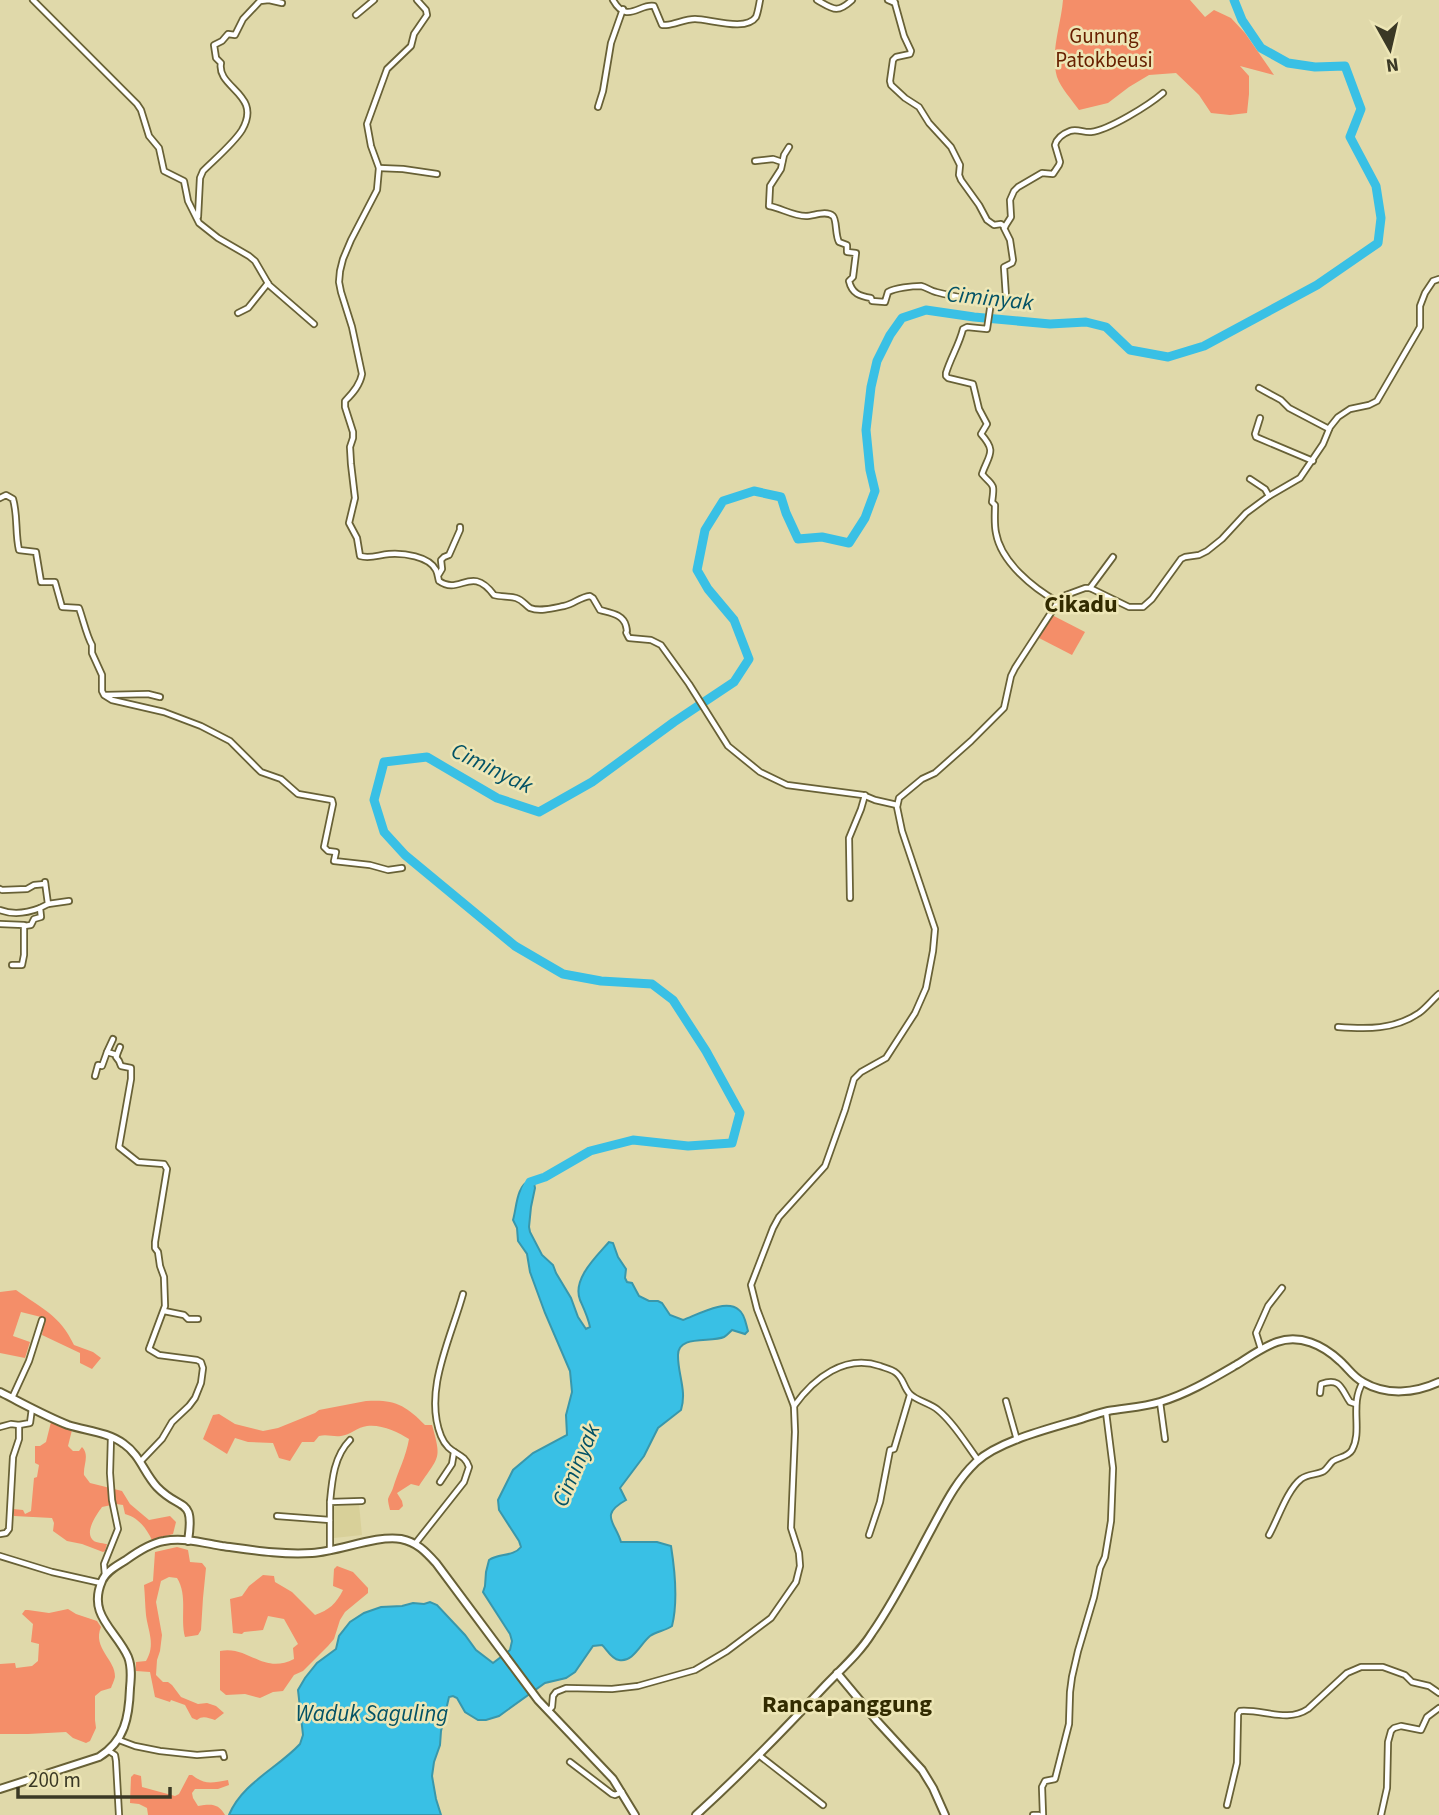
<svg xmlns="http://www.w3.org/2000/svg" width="1439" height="1815" viewBox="0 0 1439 1815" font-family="'Source Sans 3',sans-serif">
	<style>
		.built { fill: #d8d099 }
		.green { fill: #f48e69 }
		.water { fill: #39c0e5; stroke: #3997ab; stroke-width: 2 }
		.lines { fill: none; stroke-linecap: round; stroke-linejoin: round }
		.river { stroke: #39c0e5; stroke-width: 9 }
		.street-casing { stroke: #686136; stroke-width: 8 }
		.secondary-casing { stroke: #686136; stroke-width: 10 }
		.street { stroke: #fff; stroke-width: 4.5 }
		.secondary { stroke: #fff; stroke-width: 6 }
		.labels { text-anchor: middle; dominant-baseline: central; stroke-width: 5; stroke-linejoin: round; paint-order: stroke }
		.park-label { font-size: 21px; fill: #682000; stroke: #ede6b6 }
		.water-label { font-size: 23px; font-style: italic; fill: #035265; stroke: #ede6b6 }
		.quarter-label { font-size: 24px; font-weight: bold; fill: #322b00; stroke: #ede6b6 }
	</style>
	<rect width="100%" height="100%" fill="#e0d9aa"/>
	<path class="built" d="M359 1504 362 1535 334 1538 331 1507Z"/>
	<g class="green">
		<path d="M1063 0H1190L1205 17 1214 10 1231 18 1245 33 1274 75 1240 66 1249 76V94L1247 113 1230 115 1211 113 1199 95 1176 73 1149 75 1129 87 1108 103 1079 110C1072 100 1061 88 1057 77 1050 52 1061 25 1063 0Z"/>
		<path d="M1052 615 1085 632 1072 655 1039 638Z"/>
		<path d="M16 1290C41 1308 60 1315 74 1345L93 1352 101 1358 92 1369 80 1363V1353L42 1335 45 1318 21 1312 13 1336 30 1342 25 1358 0 1353V1292Z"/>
		<path d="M366 1401C394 1399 406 1405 425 1425H432C442 1460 439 1456 419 1486L411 1484 397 1493 402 1501 403 1506 399 1510H390C389 1506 388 1502 388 1499 389 1495 392 1492 393 1488 398 1471 406 1457 409 1439 398 1432 381 1424 367 1426 358 1427 350 1435 341 1436 333 1437 327 1434 319 1436L314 1442H302L290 1461 279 1458 273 1443 248 1442 235 1438 227 1454 203 1439 213 1415 219 1414 235 1424 263 1431 278 1428 315 1413 319 1410Z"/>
		<path d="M51 1422 72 1430 68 1446 73 1451H79L82 1447C90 1455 83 1465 84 1475L90 1483 122 1491 130 1504 149 1520 170 1516 176 1522 173 1534 152 1540C146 1528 139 1518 125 1514L123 1505 116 1504 102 1507C97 1514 83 1533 94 1541 95 1542 106 1544 107 1544L105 1551 103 1552 82 1544 67 1541 53 1531 54 1523 52 1518 14 1516 12 1510 13 1509 23 1510 25 1514 31 1511 34 1478 37 1477 39 1465 35 1463V1446H40L46 1442Z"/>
		<path d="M177 1547 188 1550 190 1562 202 1563 206 1568 203 1598 201 1630 198 1635 185 1637C180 1618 188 1595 177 1578L169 1577 161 1581 156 1602 162 1635 160 1651 157 1660 156 1675 163 1682H168L172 1685 181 1697 198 1704 207 1703 216 1706 224 1713 215 1720C208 1718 203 1715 197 1720L192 1718 185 1705 171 1700 170 1702 155 1697 150 1672 136 1671V1662L146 1661C156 1645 148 1631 146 1615 145 1605 145 1595 144 1585L153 1581 155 1552Z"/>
		<path d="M337 1566 353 1572 368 1588V1593L345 1612 340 1620 334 1639 328 1646 303 1671 294 1675 283 1691 273 1692 260 1698 245 1694 226 1695 220 1690V1651C248 1645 263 1675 294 1659L293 1648 298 1644 284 1619 268 1616 263 1630 244 1632 242 1634 233 1633 230 1599 242 1596 249 1586 263 1575 274 1576 275 1582 292 1592 315 1615C329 1610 336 1604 343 1590L333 1586 334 1569Z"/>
		<path d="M68 1609 76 1614 97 1621 101 1627C92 1648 116 1660 115 1677 114 1681 112 1685 111 1688L101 1691 95 1696V1720L96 1728 90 1741 86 1743 73 1738 66 1732 28 1734H0V1664L15 1663 16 1668 32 1666 38 1661 39 1644 31 1642 33 1624 22 1614 25 1610H28L49 1613Z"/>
		<path d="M134 1774 141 1776 142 1787 175 1796 179 1794 189 1775H192C205 1785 211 1783 228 1780L229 1785 218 1789H195L192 1793 193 1798 198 1806C211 1804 218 1803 225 1815H148L147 1808 139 1804 130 1803 131 1777Z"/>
	</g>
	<path class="water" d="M530 1180 534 1183 535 1188 531 1207 529 1227 530 1232 542 1255 553 1265 556 1273 571 1298 578 1317 586 1329 590 1327C588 1317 584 1309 580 1300 572 1279 596 1257 609 1242L613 1243 618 1257 626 1269 625 1278 627 1282 632 1283 639 1296 649 1301H658L662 1303 670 1315 683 1320C697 1315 726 1298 739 1310 745 1314 746 1325 748 1331L745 1334 732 1330C730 1332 726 1336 724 1337 711 1343 677 1334 678 1356 678 1375 687 1391 681 1410L658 1428 644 1456 620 1488 626 1500C599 1515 615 1522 621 1542H657L671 1546C675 1571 678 1602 672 1626 665 1631 657 1631 650 1636 641 1643 633 1663 619 1660 611 1659 607 1649 602 1645L593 1646 575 1672 566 1678 545 1683 499 1716 486 1720H478L465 1712 457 1698 453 1696 449 1697 441 1731 440 1745 434 1762 432 1776 436 1799 441 1815H229C242 1783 278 1768 300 1744L303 1735 298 1690 305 1678 317 1663 336 1649 339 1636 350 1622 364 1613 381 1607 402 1606 413 1603 424 1604 430 1602 437 1605 465 1635 476 1650 493 1663 510 1650 512 1641 510 1634 483 1592 485 1586 486 1572 489 1560C499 1553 513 1557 521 1547L519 1541 499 1510 498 1500 513 1470 533 1453 567 1435 566 1415 572 1392 570 1371 545 1313 530 1272 527 1254 518 1241 517 1228 513 1220C517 1206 516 1187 530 1180Z"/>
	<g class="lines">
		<path class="river" d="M526 1190 530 1182 545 1177 590 1151 633 1140 688 1146 732 1143 740 1113 706 1051 673 1000 652 984 601 981 563 974 515 946 405 855 384 832 374 800 384 762 427 757 497 798 539 812 592 782 674 722 734 682 749 659 734 620 708 589 697 570 705 530 723 501 754 491 781 497 786 513 798 539 822 537 849 543 865 518 875 491 870 470 866 430 871 387 877 361 890 335 902 318 926 310 974 317 1050 324 1086 322 1106 327 1130 350 1168 357 1204 346 1317 285 1378 243 1381 218 1376 186 1350 137 1361 109 1345 66 1315 67 1288 63 1261 48 1242 20 1234 0"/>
		<defs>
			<g id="street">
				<path d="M33 0 137 104 141 110 149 136 159 148 164 171 184 181 188 201 199 223 218 238 249 256 255 261 269 285 314 324"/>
				<path d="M417 0 426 10 427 15 414 34 411 46 387 69 367 124 371 146 379 168 377 190 351 240 343 259 340 271 339 282 341 292 352 327 362 374C360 385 353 393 345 401V407L353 432V438L350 447 351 464 355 498 349 523 357 538 360 556C370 559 378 555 389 554 403 553 429 556 436 570 438 574 438 578 439 581 460 596 471 564 494 595 501 597 509 596 516 598 523 600 525 605 530 608 540 612 554 608 564 606 574 604 580 597 590 596L593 598 600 610C610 613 623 614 626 626 629 638 623 627 629 638L651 640 661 645 689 684 728 746 760 772 787 785 863 795 875 800 897 805"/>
				<path d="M613 0C627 25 640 3 654 6L662 25H666C676 24 685 19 695 19 710 19 746 32 756 17 758 12 759 5 760 0"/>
				<path d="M817 0C833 9 837 14 852 0"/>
				<path d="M888 0 895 3"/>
				<path d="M894 0 904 36 911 51 910 54 896 57 893 60 890 81 891 85 905 98 919 107 929 123 951 147 960 165 959 175 961 180 979 205 987 220 994 225 1001 224 1005 227"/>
				<path d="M356 15 374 0"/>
				<path d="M598 107 603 91 611 43 623 9"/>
				<path d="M789 147 784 155 781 169 770 186 769 206C781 208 793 216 806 216 814 216 826 210 833 216 837 220 835 235 839 242L847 245V252L856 253 853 277 849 281C852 294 860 296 871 298L872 301 885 302 888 292C895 288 912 286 921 286 926 287 931 291 936 292 954 297 973 299 991 302"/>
				<path d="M755 161 773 159 782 162"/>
				<path d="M379 168 403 169 437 174"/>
				<path d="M198 217 200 178 203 171C214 160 234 143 242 130 263 94 216 88 221 63L216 58 214 45 222 41 228 34 235 35 243 19 260 1 269 0 282 3"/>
				<path d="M238 313 248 308 268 283"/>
				<path d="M1259 388 1281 400 1289 408 1329 429"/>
				<path d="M1260 418 1255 434 1256 437 1313 461"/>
				<path d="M1250 479 1265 489 1269 496"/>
				<path d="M0 498 6 495 13 499C18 516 15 533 19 550L36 552 41 582H55L62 607 79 608C83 619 87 637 92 645V653L102 675V691L104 695 112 700 164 712 201 726 230 741 261 772 281 779 298 794 332 800 333 804 324 847 328 851 336 852 334 861 370 865 388 870 402 868"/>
				<path d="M439 574 442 569 441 560 444 557 449 555 460 530V527"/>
				<path d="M1090 588 1113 557"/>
				<path d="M1058 602C1033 588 1001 562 996 533 994 524 995 515 995 505L992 502C995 482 993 487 982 474 989 454 997 452 981 434L987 424 979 409 973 384 948 378 946 376V373C951 357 959 345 963 329L967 327 987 329 991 302 1005 299 1006 297 1004 267 1012 263 1013 260 1010 240 1004 228 1011 217 1010 200 1014 191 1018 187 1042 173 1053 174 1059 165 1060 162 1055 145C1057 138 1062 134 1070 131 1077 128 1084 133 1091 132 1109 130 1149 105 1163 93"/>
				<path d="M105 695 148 694 160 697"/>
				<path d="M0 889 2 890 27 889 34 885 45 884"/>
				<path d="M850 898 849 838 861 809 865 795"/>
				<path d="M48 904 69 901"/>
				<path d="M0 910C13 915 27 913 40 908"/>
				<path d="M0 924 24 925V955L22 965H12"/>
				<path d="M24 926 31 925 34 919 41 917 40 908 48 904 45 882"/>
				<path d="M1338 1027C1367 1029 1394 1030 1419 1013 1426 1008 1432 1000 1439 994"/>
				<path d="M120 1047 116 1057 119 1061 121 1066 131 1068V1079L119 1147 138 1162 164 1164 167 1169 155 1242V1248L158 1252 160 1266 164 1277 165 1306 149 1349 159 1355 197 1360 201 1362 203 1368 201 1383 195 1398 189 1406 172 1422 162 1439 141 1461"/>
				<path d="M107 1052 113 1039"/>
				<path d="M95 1076 98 1065 102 1066 107 1052 117 1055"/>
				<path d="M164 1311 184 1315 188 1319H198"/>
				<path d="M1261 1349 1256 1333 1268 1306 1282 1288"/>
				<path d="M1320 1393 1321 1384C1341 1377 1341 1389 1350 1402L1356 1404"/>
				<path d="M12 1398 29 1361 42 1320"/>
				<path d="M1006 1401 1017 1440"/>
				<path d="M1160 1402 1165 1439"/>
				<path d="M794 1406C814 1378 845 1354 880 1366 885 1368 891 1369 895 1372 904 1378 903 1387 910 1394 917 1401 930 1403 938 1410 954 1423 966 1444 978 1460"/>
				<path d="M0 1427 11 1424 19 1425"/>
				<path d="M440 1482 452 1464 454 1452"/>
				<path d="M330 1502C332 1480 334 1456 350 1440"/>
				<path d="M277 1516 330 1520"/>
				<path d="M0 1534 6 1533 9 1529 13 1457 19 1439V1425L30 1423 32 1408"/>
				<path d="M869 1535 880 1502 890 1450 894 1449 910 1395"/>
				<path d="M1269 1535C1278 1519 1287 1490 1301 1479 1308 1474 1315 1475 1322 1472 1327 1470 1329 1464 1333 1461 1339 1457 1348 1457 1352 1450 1363 1430 1349 1405 1363 1382"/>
				<path d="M415 1544 464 1482 469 1467C464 1451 449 1456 441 1436 423 1391 451 1338 463 1294"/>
				<path d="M330 1551V1502L362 1501"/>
				<path d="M0 1556 52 1572 101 1583"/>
				<path d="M105 1575 104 1564 118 1529 112 1500 110 1473 111 1437"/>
				<path d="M548 1711 552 1707 553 1696 556 1692 566 1688 612 1689 638 1686 695 1670 727 1651 771 1618 796 1582 800 1566 799 1553 791 1528 795 1432 794 1406 757 1309 751 1285 773 1228 779 1217 825 1166 845 1110 854 1079 861 1072 886 1058 915 1013 926 988 933 951 935 929 902 831 897 807 899 798 922 779 935 773 971 741 1004 708 1011 676 1015 668 1058 602 1066 595 1085 588H1090L1129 607H1143L1152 599 1181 559 1185 557 1199 555 1207 551 1222 539 1246 513 1269 496 1300 478 1323 444 1330 427 1338 417 1350 409 1369 405 1377 401 1420 327V306L1425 293 1433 281 1439 279"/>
				<path d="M119 1740 135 1746 160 1751 197 1755 223 1753 224 1757"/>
				<path d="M109 1751 115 1755 116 1761 119 1815"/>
				<path d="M760 1756 823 1805"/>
				<path d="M570 1762 612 1794 615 1795 622 1792"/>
				<path d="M1227 1805 1237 1763 1238 1714 1240 1711C1263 1709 1287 1723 1308 1709L1347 1673 1361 1667H1383L1405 1675 1412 1682 1429 1686 1439 1693"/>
				<path d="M1033 1815H1039"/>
				<path d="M1043 1815 1042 1787 1045 1781 1055 1779 1069 1724 1070 1692 1072 1677 1078 1651 1094 1597 1100 1568 1105 1557 1111 1521 1113 1468 1106 1412"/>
				<path d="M1381 1815 1387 1788 1388 1742 1391 1731 1394 1728 1401 1726 1421 1730 1427 1717 1439 1708"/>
			</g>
			<g id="secondary">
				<path d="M0 1392C22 1403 45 1416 68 1425 87 1431 108 1432 124 1444 140 1455 144 1473 157 1487 181 1512 195 1496 188 1541"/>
				<path d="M837 1673 877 1721 922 1770 933 1788 945 1815"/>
				<path d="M0 1789 99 1757C125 1741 129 1717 130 1688 131 1678 132 1667 128 1657 116 1630 87 1615 102 1581 106 1571 118 1565 126 1560 137 1552 151 1543 164 1541 183 1537 204 1543 222 1546 252 1550 282 1555 312 1553 340 1551 376 1535 401 1539 417 1542 426 1552 436 1563L538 1700 613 1779 635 1815"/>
				<path d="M696 1815C741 1774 782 1732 823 1688 840 1670 859 1654 872 1633 895 1600 913 1563 932 1528 945 1504 956 1481 976 1462 999 1441 1048 1429 1078 1420 1088 1417 1098 1413 1108 1411 1125 1408 1144 1407 1160 1402 1187 1394 1212 1379 1236 1365 1249 1357 1263 1347 1277 1342 1300 1334 1323 1345 1340 1361 1348 1368 1353 1377 1363 1382 1387 1396 1415 1393 1439 1382"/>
			</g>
		</defs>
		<use href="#street" class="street-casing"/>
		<use href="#secondary" class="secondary-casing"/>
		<use href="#street" class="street"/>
		<use href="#secondary" class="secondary"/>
	</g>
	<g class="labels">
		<g class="park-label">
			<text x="1104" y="36">Gunung<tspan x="1104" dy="24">Patokbeusi</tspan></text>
		</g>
		<g class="water-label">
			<text transform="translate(990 298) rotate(6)">Ciminyak</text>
			<text transform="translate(492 768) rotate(26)">Ciminyak</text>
			<text transform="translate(576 1465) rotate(-67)">Ciminyak</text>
			<text x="372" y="1713">Waduk Saguling</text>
		</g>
		<g class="quarter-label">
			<text x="1081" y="604">Cikadu</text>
			<text x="847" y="1704">Rancapanggung</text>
		</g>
	</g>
	<g transform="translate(1390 49) rotate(172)" stroke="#ede6b6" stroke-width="5" paint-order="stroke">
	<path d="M0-5L12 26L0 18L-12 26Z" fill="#3a3825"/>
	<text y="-10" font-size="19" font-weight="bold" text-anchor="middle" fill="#3a3825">N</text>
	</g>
	<path d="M18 1787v10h152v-10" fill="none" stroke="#3a3825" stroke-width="3.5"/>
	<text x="28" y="1787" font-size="21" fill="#3a3825" stroke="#ede6b6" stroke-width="5" paint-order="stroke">200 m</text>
</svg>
